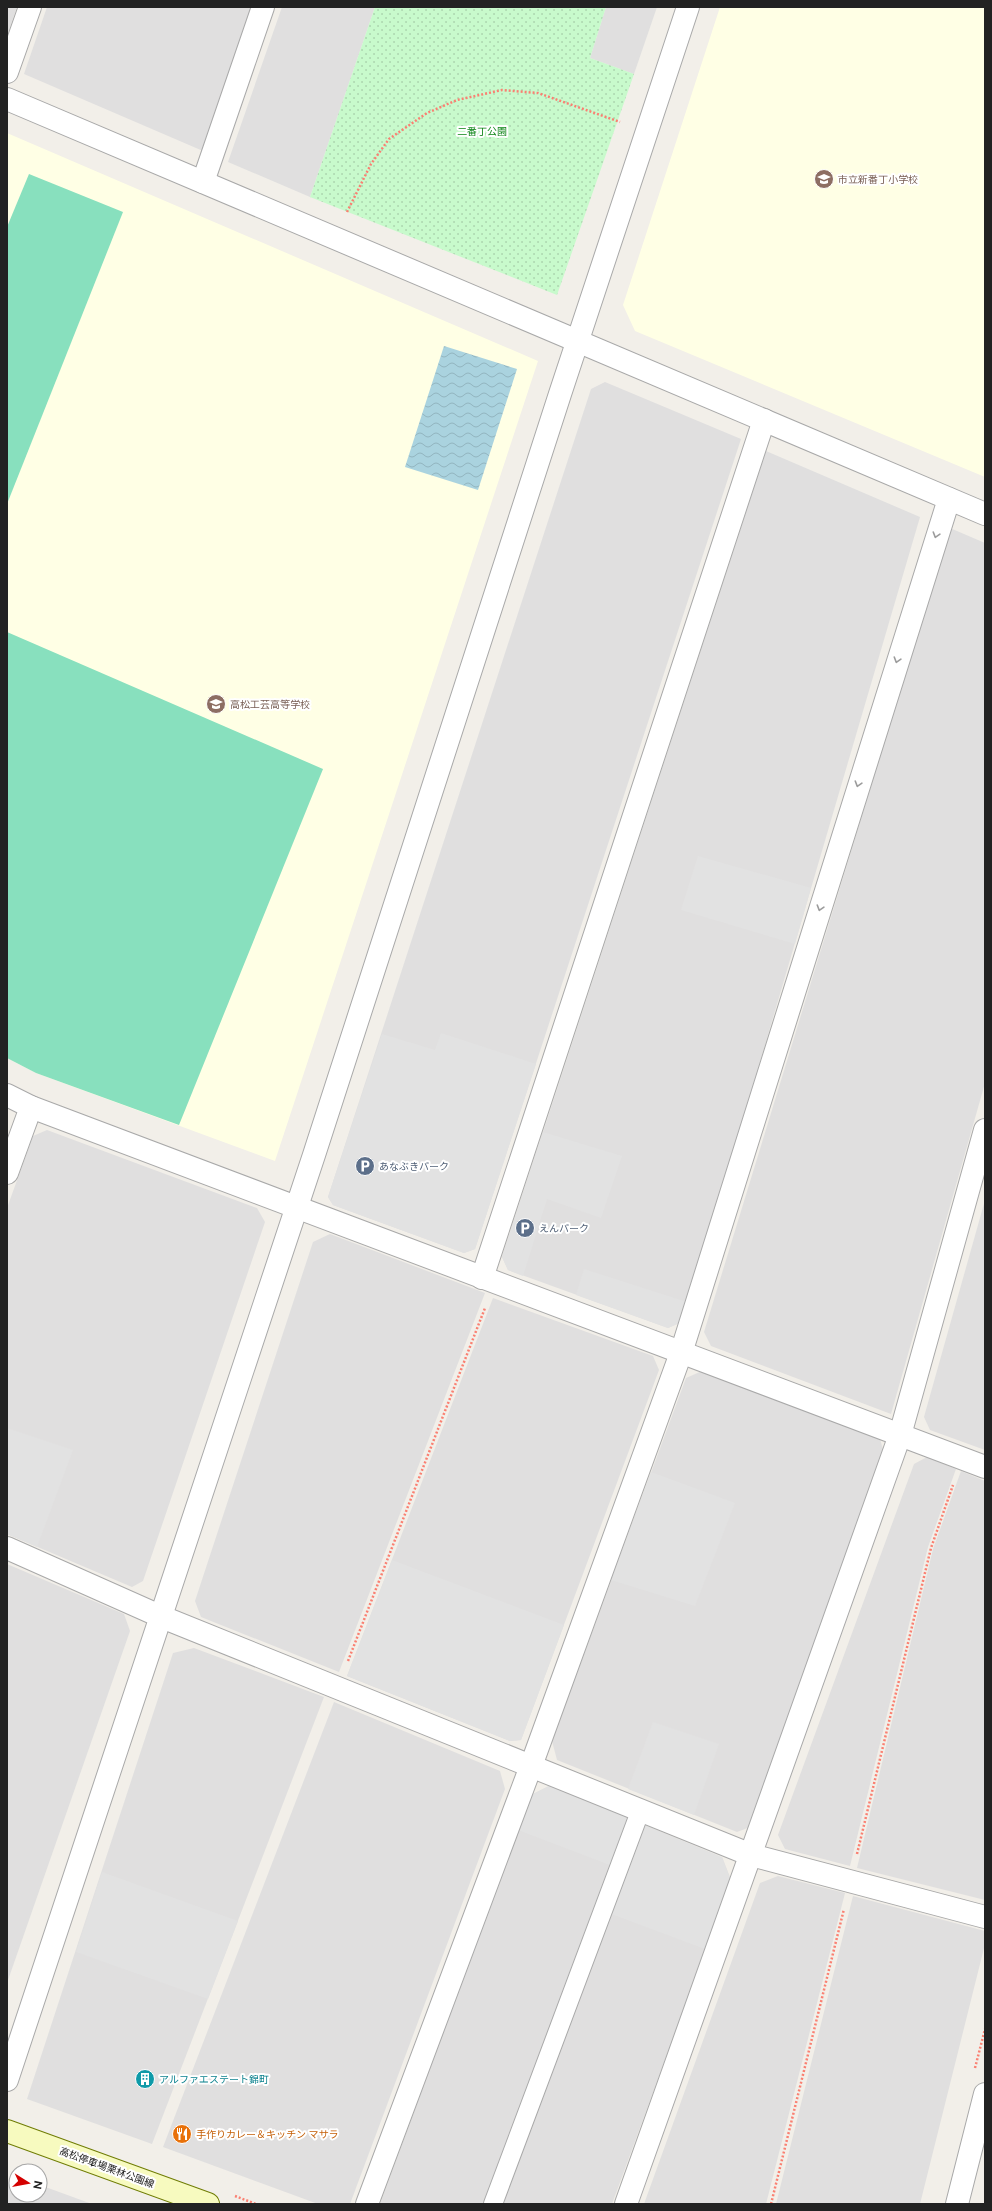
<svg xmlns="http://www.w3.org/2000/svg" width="992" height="2211" viewBox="0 0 992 2211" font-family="'Public Sans','Noto Sans JP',sans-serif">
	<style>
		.residential { fill: #e0dfdf }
		.education { fill: #ffffe5 }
		.park { fill: url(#park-dots) }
		.pitch { fill: #88e0be }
		.parking { fill: #e2e2e2 }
		.water { fill: url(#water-waves) }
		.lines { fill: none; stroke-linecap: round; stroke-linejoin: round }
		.service-casing { stroke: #a9a9a9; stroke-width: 20 }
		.minor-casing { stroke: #a9a9a9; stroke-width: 24 }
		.tertiary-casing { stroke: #a9a9a9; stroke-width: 24 }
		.secondary-casing { stroke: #707d05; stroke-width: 24 }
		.path { stroke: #fa8072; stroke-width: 2.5; stroke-dasharray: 2 2; stroke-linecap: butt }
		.service { stroke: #fff; stroke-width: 18 }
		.minor { stroke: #fff; stroke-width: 22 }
		.tertiary { stroke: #fff; stroke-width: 22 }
		.secondary { stroke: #f7fabf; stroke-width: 22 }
		.oneway { stroke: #9c9c9c }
		.labels { text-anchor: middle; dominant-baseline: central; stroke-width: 4; stroke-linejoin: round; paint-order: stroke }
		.park-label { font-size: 10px; fill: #0c8416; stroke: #fff }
		.education-label { font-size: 10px; fill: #785e54; stroke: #fff; text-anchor: start }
		.service-label { font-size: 10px; fill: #4e5e75; stroke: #fff; text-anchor: start }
		.culture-label { font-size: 10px; fill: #0d838f; stroke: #fff; text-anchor: start }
		.food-label { font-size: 10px; fill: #c56008; stroke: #fff; text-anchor: start }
		.street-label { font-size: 10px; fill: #222; stroke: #fff }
	</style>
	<defs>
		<pattern id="park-dots" width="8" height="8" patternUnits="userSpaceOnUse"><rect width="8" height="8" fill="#c8facc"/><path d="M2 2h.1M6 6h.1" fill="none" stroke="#acd6af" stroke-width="1.8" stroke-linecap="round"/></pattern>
		<pattern id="water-waves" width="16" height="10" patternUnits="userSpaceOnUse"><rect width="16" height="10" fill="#aad3df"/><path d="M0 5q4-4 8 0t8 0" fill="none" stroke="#92b5bf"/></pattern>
	</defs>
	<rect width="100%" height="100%" fill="#f2efe9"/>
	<g class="residential">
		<path d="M7 7H17L7 36Z"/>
		<path d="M47 7H252L203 151 24 74Z"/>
		<path d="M282 7H375L310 197 228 162Z"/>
		<path d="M606 7H657L634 74 590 58Z"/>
		<path d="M605 382 741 439 475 1249 464 1253 333 1205 328 1197 591 389Z"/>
		<path d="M766 451 920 517 684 1321 668 1328 508 1270 502 1257Z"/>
		<path d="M950 528 985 543V1083L891 1414 711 1346 704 1332Z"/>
		<path d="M47 1130 257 1208 265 1222 143 1581 132 1587 7 1534V1208L33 1136Z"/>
		<path d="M985 1200V1450L930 1430 924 1417Z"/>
		<path d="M330 1234 485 1293 339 1672 201 1617 195 1601 313 1242Z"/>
		<path d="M493 1298 653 1356 659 1370 521 1740 510 1741 347 1676Z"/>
		<path d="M702 1371 880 1439 884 1453 753 1826 737 1832 557 1760 552 1741 686 1378Z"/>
		<path d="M927 1457 956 1469 928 1547 850 1866 785 1849 778 1835 914 1464Z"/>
		<path d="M961 1471 985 1481V1900L857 1868 933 1549Z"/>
		<path d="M7 1564 124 1614 130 1631 7 1983Z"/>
		<path d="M194 1648 324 1697 152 2144 27 2099 173 1653Z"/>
		<path d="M334 1702 500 1771 505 1789 350 2204H318L163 2147Z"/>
		<path d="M549 1786 633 1820 489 2204H380L531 1795Z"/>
		<path d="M722 1857 731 1880 612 2204H499L606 1912Z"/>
		<path d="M778 1876 845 1893 766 2204H644L760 1883Z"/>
		<path d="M853 1896 985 1931V1944L920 2204H776Z"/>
		<path d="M11 2175 16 2177V2195H40V2185L92 2204H7V2188Z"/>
	</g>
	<g class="education">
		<path d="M720 7H985V477L635 331 623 305Z"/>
		<path d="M7 133 538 361 275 1161 36 1073 7 1058Z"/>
	</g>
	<path class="park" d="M375 7H606L590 58 634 74 557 295 310 197Z"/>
	<g class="pitch">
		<path d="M29 174 123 212 7 504V227Z"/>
		<path d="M7 632 323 769 179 1125 36 1073 7 1058Z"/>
	</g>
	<g class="parking">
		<path d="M698 856 811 888 795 944 681 910Z"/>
		<path d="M441 1033 536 1064 475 1249 464 1253 333 1205 328 1197 382 1034 435 1050Z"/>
		<path d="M543 1132 622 1156 601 1218 547 1199 523 1276 508 1270 502 1257Z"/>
		<path d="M584 1269 690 1303 684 1321 668 1328 576 1295Z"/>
		<path d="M7 1428 73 1450 37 1547 7 1534Z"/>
		<path d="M651 1472 735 1503 695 1606 611 1580Z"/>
		<path d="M392 1560 564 1625 521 1740 510 1741 347 1676Z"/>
		<path d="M653 1722 719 1744 694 1815 628 1789Z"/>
		<path d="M549 1786 633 1820 615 1867 518 1830 531 1795Z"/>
		<path d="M640 1823 722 1857 731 1880 705 1949 606 1912Z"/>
		<path d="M102 1872 238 1921 208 1999 76 1952Z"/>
	</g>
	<path class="water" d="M444 346 517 369 478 490 405 467Z"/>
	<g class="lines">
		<defs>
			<path id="service" d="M493 2204 641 1809"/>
			<g id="minor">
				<path d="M7 72 30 7"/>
				<path d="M203 182 263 7"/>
				<path d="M7 1173 31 1107"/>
				<path d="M482 1278 764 420"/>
				<path d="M7 1548 162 1617 751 1855 985 1917"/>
				<path d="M367 2204 531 1766 681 1353 949 499"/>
				<path d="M626 2204 900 1435 985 1130"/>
			</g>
			<g id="tertiary">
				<path d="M7 99 985 514"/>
				<path d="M7 1095 31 1107 985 1467"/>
				<path d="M7 2080 314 1155 560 394 688 7"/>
				<path d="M957 2204 985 2094"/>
			</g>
			<path id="secondary" d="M7 2131 208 2204"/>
		</defs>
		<use href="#service" class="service-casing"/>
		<use href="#minor" class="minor-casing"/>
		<use href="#tertiary" class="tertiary-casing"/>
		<use href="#secondary" class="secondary-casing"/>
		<g class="path">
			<path d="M347 212 371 164 389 139 427 113 457 100 502 90 538 93 620 122"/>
			<path d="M348 1661 485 1308"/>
			<path d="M857 1854 931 1548 953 1485"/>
			<path d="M975 2068 985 2029"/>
			<path d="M235 2196 256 2204"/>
			<path d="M771 2204 844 1909"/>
		</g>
		<use href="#service" class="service"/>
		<use href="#minor" class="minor"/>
		<use href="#tertiary" class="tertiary"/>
		<use href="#secondary" class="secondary"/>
	</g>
	<defs><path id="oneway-chevron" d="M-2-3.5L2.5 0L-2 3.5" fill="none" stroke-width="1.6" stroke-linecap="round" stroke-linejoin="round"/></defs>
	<g class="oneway">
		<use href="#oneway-chevron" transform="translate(936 535) rotate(107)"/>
		<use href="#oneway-chevron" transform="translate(897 660) rotate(107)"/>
		<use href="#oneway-chevron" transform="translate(858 784) rotate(107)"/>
		<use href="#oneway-chevron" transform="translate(820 908) rotate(107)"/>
	</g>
	<defs>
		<symbol id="school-disc" viewBox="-11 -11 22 22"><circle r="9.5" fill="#8d6e63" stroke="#fff"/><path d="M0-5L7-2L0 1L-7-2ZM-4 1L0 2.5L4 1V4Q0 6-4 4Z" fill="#fff"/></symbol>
		<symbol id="parking-disc" viewBox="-11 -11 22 22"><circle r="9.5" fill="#5c6f8a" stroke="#fff"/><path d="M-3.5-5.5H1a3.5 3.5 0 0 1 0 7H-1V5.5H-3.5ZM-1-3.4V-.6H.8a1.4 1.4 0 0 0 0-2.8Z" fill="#fff"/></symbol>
		<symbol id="building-disc" viewBox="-11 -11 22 22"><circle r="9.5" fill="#0f9aa8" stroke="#fff"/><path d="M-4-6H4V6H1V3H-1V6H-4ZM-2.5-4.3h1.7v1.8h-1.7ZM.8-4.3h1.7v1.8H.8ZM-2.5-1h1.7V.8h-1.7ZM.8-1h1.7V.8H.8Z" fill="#fff"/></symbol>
		<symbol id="restaurant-disc" viewBox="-11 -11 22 22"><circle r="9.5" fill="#e8710a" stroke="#fff"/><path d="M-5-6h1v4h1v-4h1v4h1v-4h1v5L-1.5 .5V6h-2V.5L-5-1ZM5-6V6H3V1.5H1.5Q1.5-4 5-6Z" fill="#fff"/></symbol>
	</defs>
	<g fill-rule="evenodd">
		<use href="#school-disc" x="813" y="168" width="22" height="22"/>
		<use href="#school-disc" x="205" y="693" width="22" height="22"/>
		<use href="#parking-disc" x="354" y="1155" width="22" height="22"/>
		<use href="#parking-disc" x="514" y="1217" width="22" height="22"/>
		<use href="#building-disc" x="134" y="2068" width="22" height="22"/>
		<use href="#restaurant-disc" x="171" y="2123" width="22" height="22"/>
	</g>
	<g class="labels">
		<g class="park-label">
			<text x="482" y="131">二番丁公園</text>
		</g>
		<g class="education-label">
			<text x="838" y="179">市立新番丁小学校</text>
			<text x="230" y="704">高松工芸高等学校</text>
		</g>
		<g class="service-label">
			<text x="379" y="1166">あなぶきパーク</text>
			<text x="539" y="1228">えんパーク</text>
		</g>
		<g class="culture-label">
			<text x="159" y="2079">アルファエステート錦町</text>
		</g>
		<g class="food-label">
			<text x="196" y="2134">手作りカレー＆キッチン マサラ</text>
		</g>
		<g class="street-label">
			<text transform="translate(107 2167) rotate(20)">高松停車場栗林公園線</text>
		</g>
	</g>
	<rect width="992" height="2211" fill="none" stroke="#222222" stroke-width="16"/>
	<g transform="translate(28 2183) rotate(101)"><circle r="19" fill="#ffffff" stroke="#a7a7a7"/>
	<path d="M0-3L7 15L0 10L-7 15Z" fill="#d40000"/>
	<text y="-6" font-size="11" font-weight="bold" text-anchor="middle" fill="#222222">N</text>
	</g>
</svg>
